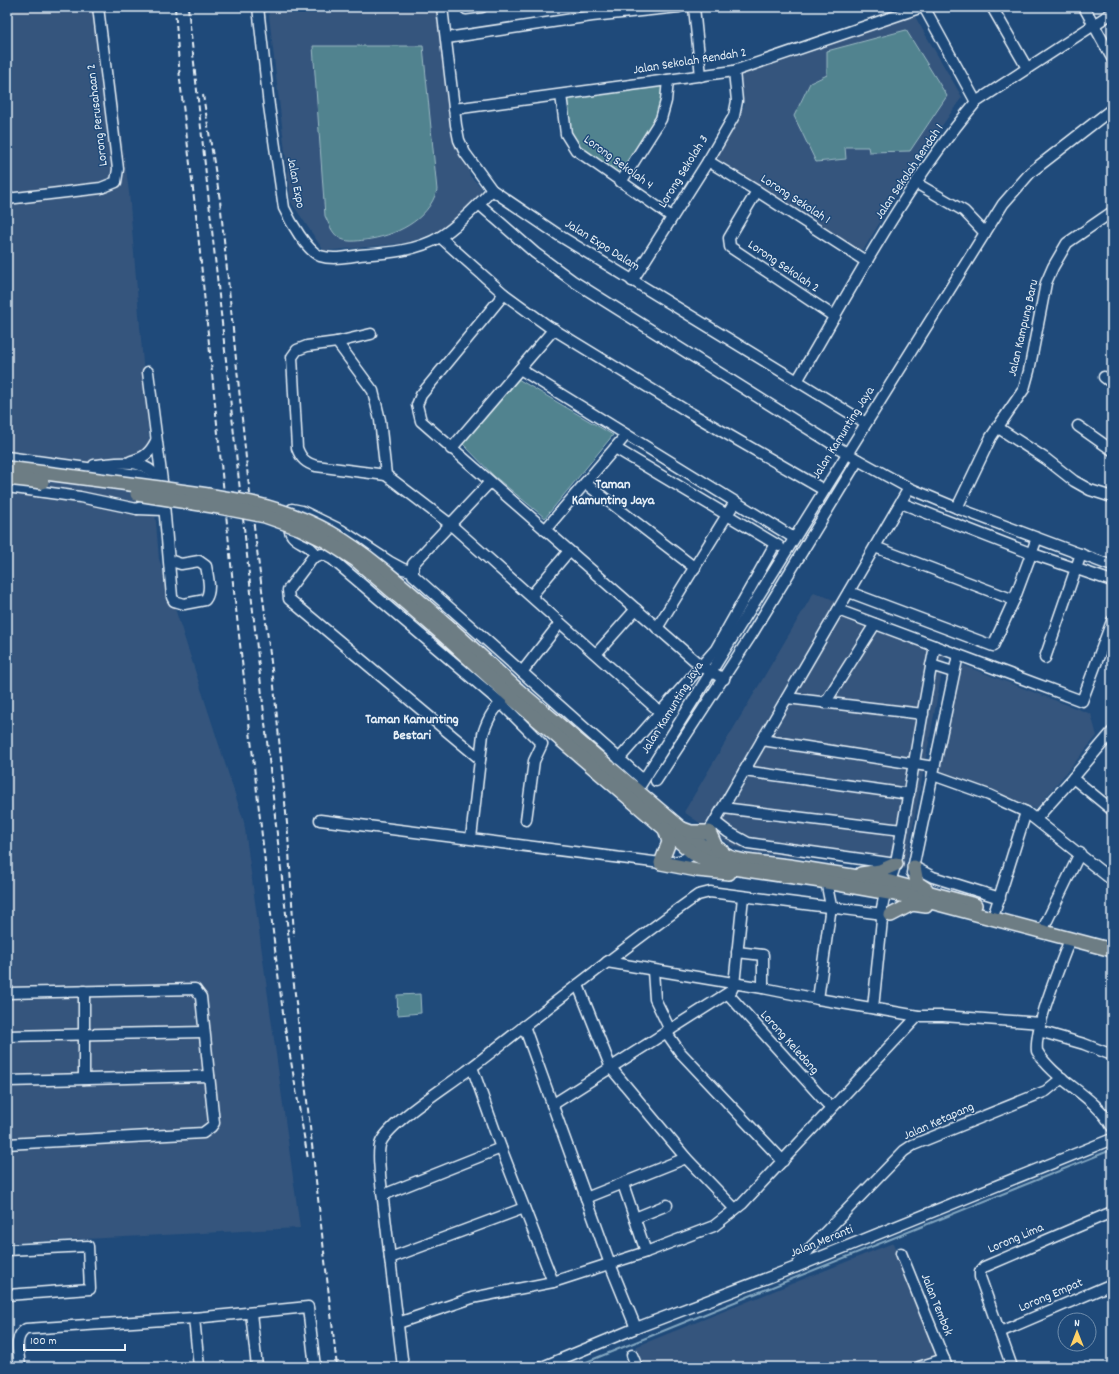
<svg xmlns="http://www.w3.org/2000/svg" width="1119" height="1374" viewBox="0 0 1119 1374" font-family="Dekko,sans-serif">
	<style>
		.built { fill: #34557d }
		.green { fill: #51838f; stroke: #9cbac4 }
		.lines { fill: none; stroke-linecap: round; stroke-linejoin: round }
		.stream { stroke: #83a7c1; stroke-width: 2 }
		.minor-casing { stroke: #e8f1f8; stroke-width: 13 }
		.major-casing { stroke: #e8f1f8; stroke-width: 16 }
		.minor { stroke: #1f4a7a; stroke-width: 10 }
		.major { stroke: #6d7d84; stroke-width: 13 }
		.rail { stroke: #e8f1f8; stroke-width: 2; stroke-dasharray: 6 3; stroke-linecap: butt }
		.major-bridge-casing { stroke: #e8f1f8; stroke-width: 16; stroke-linecap: butt }
		.major-bridge { stroke: #6d7d84; stroke-width: 13 }
		.labels { text-anchor: middle; dominant-baseline: central; stroke-width: 3; stroke-linejoin: round; paint-order: stroke }
		.street-label { font-size: 13px; fill: #e8f1f8; stroke: #1f4a7a }
		.neighbourhood-label { font-size: 14px; font-weight: bold; fill: #e8f1f8; stroke: #1f4a7a }
	</style>
	<rect width="100%" height="100%" fill="#1f4a7a"/>
	<filter id="ink" filterUnits="userSpaceOnUse"><feTurbulence type="fractalNoise" baseFrequency=".025" numOctaves="2"/><feDisplacementMap in="SourceGraphic" scale="8" xChannelSelector="R" yChannelSelector="G"/><feConvolveMatrix kernelMatrix="1 2 1 2 8 2 1 2 1" color-interpolation-filters="sRGB"/></filter>
	<g filter="url(#ink)">
		<g class="built">
			<path d="M7 7H104L129 192 159 559 244 822 300 1228 7 1243Z"/>
			<path d="M268 7H445L470 176 482 188 480 197 442 230 409 243 324 251 291 202Z"/>
			<path d="M914 15 962 97 910 172 864 249 858 250 718 159 717 152 744 106 741 74Z"/>
			<path d="M814 592 947 646 905 869 756 853 732 846 684 812Z"/>
			<path d="M960 664 1091 714 1097 736 1036 809 938 773Z"/>
			<path d="M893 1243 937 1357 906 1367H643L635 1347Z"/>
		</g>
		<g class="green">
			<path d="M906 30 947 96 910 151 869 152 868 147H845L846 159 816 162 794 116 810 83 827 75V51Z"/>
			<path d="M313 46H423L437 190C428 221 395 236 365 240 356 241 346 243 338 237 332 233 328 222 325 216Z"/>
			<path d="M663 84C664 118 640 149 625 177L582 148 575 141 570 133 566 97Z"/>
			<path d="M518 379 613 435 545 518 494 476 462 443Z"/>
			<path d="M420 994 421 1013 398 1015 397 995Z"/>
		</g>
		<g class="lines">
			<g class="stream">
				<path d="M357 1366V1367"/>
				<path d="M574 1367 1111 1150"/>
			</g>
			<defs>
				<g id="minor">
					<path d="M258 7 269 106 284 208C290 221 307 251 320 256 332 260 347 257 360 255 386 253 417 251 440 237 458 226 478 205 492 190"/>
					<path d="M442 7 456 125 459 140 465 153 492 190 560 236 866 423"/>
					<path d="M466 7V9L482 7"/>
					<path d="M694 7 701 76"/>
					<path d="M924 7 976 102"/>
					<path d="M992 7 1027 68"/>
					<path d="M1084 7 1112 58"/>
					<path d="M447 38 592 16 679 7"/>
					<path d="M561 95 566 134 576 150 672 217"/>
					<path d="M454 109 734 71 922 7"/>
					<path d="M708 161 757 191 867 262"/>
					<path d="M621 182 661 119 666 101 668 80"/>
					<path d="M916 183 964 211 985 233"/>
					<path d="M757 191 729 238 730 247 835 317"/>
					<path d="M7 199 101 188 116 182 118 169 98 7"/>
					<path d="M479 204 535 253 573 281 858 460 909 488 957 508 1112 566"/>
					<path d="M440 237 504 294 548 326 687 411 824 490"/>
					<path d="M632 281 708 161 734 116 737 101 734 71"/>
					<path d="M504 294 421 395 417 405 421 421 701 666 724 679"/>
					<path d="M371 334 337 342 307 346 297 350 292 357 297 448C301 459 306 463 316 466L386 475"/>
					<path d="M337 342 373 391 380 420 386 475 450 524 660 712"/>
					<path d="M520 369 794 538"/>
					<path d="M148 372 162 481 172 597 174 601 184 604 205 600C212 591 208 577 206 566L199 561 181 564 169 560"/>
					<path d="M1104 377 1112 383"/>
					<path d="M797 381C853 286 905 186 976 102L1112 13"/>
					<path d="M1078 426 1112 450"/>
					<path d="M997 427 1046 459 1074 481 1090 490 1112 497"/>
					<path d="M615 448 779 546"/>
					<path d="M451 449 554 329"/>
					<path d="M7 457 138 475C148 479 155 483 153 495 152 499 152 502 149 504 145 506 140 507 137 509"/>
					<path d="M131 461C144 458 150 453 156 441"/>
					<path d="M94 465C121 463 143 456 161 481"/>
					<path d="M490 482 413 564V575L643 780"/>
					<path d="M585 483 695 568"/>
					<path d="M7 487 80 497 137 509 164 510"/>
					<path d="M901 503 1030 553 1112 581"/>
					<path d="M957 508 991 437 1024 389 1029 371 1046 283 1053 267 1067 243 1112 212"/>
					<path d="M545 530 626 435"/>
					<path d="M875 547 1014 600"/>
					<path d="M316 555C308 539 287 545 289 521 289 517 289 513 292 509L302 511 341 530 390 562 403 569 412 571"/>
					<path d="M849 592 993 646 1014 600 1037 538"/>
					<path d="M531 596 569 551"/>
					<path d="M838 610 1082 701 1112 621"/>
					<path d="M657 628 735 502"/>
					<path d="M596 654 636 609"/>
					<path d="M1045 658 1081 554"/>
					<path d="M931 665 953 672"/>
					<path d="M522 672 560 623"/>
					<path d="M787 698 923 714"/>
					<path d="M825 703 875 624"/>
					<path d="M762 740 934 767"/>
					<path d="M480 759 289 599 288 590 312 558 322 554 332 559 501 703 542 744 534 761 526 820"/>
					<path d="M619 759 716 649 775 544"/>
					<path d="M744 771 909 794"/>
					<path d="M933 775 989 795 1026 812 1112 880"/>
					<path d="M1073 778 1112 810"/>
					<path d="M656 781 752 634 858 460"/>
					<path d="M633 797 1003 204 1031 172 1112 109"/>
					<path d="M723 808 902 830"/>
					<path d="M1036 819 1073 778 1112 732"/>
					<path d="M320 820 661 863C680 862 690 860 701 845L909 488"/>
					<path d="M715 822 728 832 748 843 896 864"/>
					<path d="M471 838 483 734C487 721 494 706 507 699"/>
					<path d="M914 867 933 877 1000 898"/>
					<path d="M912 873 958 655"/>
					<path d="M995 911 1026 812"/>
					<path d="M1042 931 1080 853"/>
					<path d="M1070 939C1061 964 1034 1027 1037 1051 1054 1081 1095 1095 1112 1127"/>
					<path d="M737 952 763 955V988"/>
					<path d="M607 962 763 988 818 999 918 1016H943L1041 1023"/>
					<path d="M653 971 655 999 670 1030"/>
					<path d="M578 985 611 1068 686 1158 735 1209"/>
					<path d="M84 991V1079"/>
					<path d="M7 993 195 989 201 997 214 1123 211 1127 203 1133 7 1144"/>
					<path d="M728 994 831 1108"/>
					<path d="M818 999 831 906 826 881"/>
					<path d="M873 1008 882 920C879 901 892 881 896 862 910 790 921 718 935 646"/>
					<path d="M524 1026 610 1264 636 1328"/>
					<path d="M1039 1031 1084 1044 1112 1055"/>
					<path d="M666 1032 680 1052 783 1161"/>
					<path d="M7 1036 204 1032"/>
					<path d="M472 1067 501 1148 553 1282"/>
					<path d="M7 1081 209 1076"/>
					<path d="M552 1105 731 991 734 985 743 897"/>
					<path d="M623 1184 646 1252"/>
					<path d="M383 1195 501 1148"/>
					<path d="M586 1198 686 1158"/>
					<path d="M635 1218 667 1205"/>
					<path d="M7 1250 88 1246 90 1289 7 1295"/>
					<path d="M901 1253 947 1367"/>
					<path d="M390 1258 524 1208"/>
					<path d="M796 1267 811 1247 904 1151 913 1145 1046 1091 1062 1078"/>
					<path d="M251 1313 257 1367"/>
					<path d="M194 1318 199 1367"/>
					<path d="M398 1323 472 1298 553 1282 646 1252 714 1226 742 1204 918 1016"/>
					<path d="M1000 1332 1112 1284"/>
					<path d="M632 1355 637 1367"/>
					<path d="M20 1367C19 1353 13 1337 26 1329L194 1318 308 1307 315 1367"/>
					<path d="M403 1367 380 1175C380 1165 377 1151 381 1142 392 1120 451 1084 472 1067 547 1009 620 950 698 895L710 892 891 915"/>
					<path d="M542 1367 636 1328 796 1267 1112 1139"/>
					<path d="M919 1367 944 1359"/>
					<path d="M1012 1367 980 1277V1272L984 1267 1112 1212"/>
				</g>
				<g id="major">
					<path d="M447 625 518 690 701 845 732 858 745 861 789 866 890 882 975 905"/>
					<path d="M440 632 512 698 665 829 694 854 708 861 733 868 821 881 912 897 1112 950"/>
					<path d="M665 829 669 842 661 863 697 870 729 873"/>
					<path d="M683 829 691 832H709L716 847 722 851"/>
					<path d="M914 867 917 883 926 889"/>
					<path d="M861 874 880 871 896 864"/>
					<path d="M891 915 912 904 926 906"/>
				</g>
			</defs>
			<use href="#minor" class="minor-casing"/>
			<use href="#major" class="major-casing"/>
			<use href="#minor" class="minor"/>
			<use href="#major" class="major"/>
			<g class="rail">
				<path d="M175 7 180 80 197 223 232 574 276 958 284 1021 308 1159"/>
				<path d="M188 7 276 825 337 1367"/>
				<path d="M203 95 220 200 248 478 274 686 288 834 294 936"/>
			</g>
			<defs>
				<g id="major-bridge">
					<path d="M7 468C58 475 109 481 160 488 219 496 279 503 331 533 374 558 410 593 447 625"/>
					<path d="M7 478 42 482"/>
					<path d="M137 494 219 507 265 516 299 528 326 541 356 560 440 632"/>
				</g>
			</defs>
			<use href="#major-bridge" class="major-bridge-casing"/>
			<use href="#major-bridge" class="major-bridge"/>
		</g>
	</g>
	<g class="labels">
		<g class="street-label">
			<text transform="translate(690 62) rotate(-9)">Jalan Sekolah Rendah 2</text>
			<text transform="translate(98 115) rotate(-97)">Lorong Perusahaan 2</text>
			<text transform="translate(618 163) rotate(36)">Lorong Sekolah 4</text>
			<text transform="translate(684 172) rotate(-58)">Lorong Sekolah 3</text>
			<text transform="translate(910 172) rotate(-56)">Jalan Sekolah Rendah 1</text>
			<text transform="translate(295 183) rotate(79)">Jalan Expo</text>
			<text transform="translate(795 200) rotate(33)">Lorong Sekolah 1</text>
			<text transform="translate(602 246) rotate(32)">Jalan Expo Dalam</text>
			<text transform="translate(783 267) rotate(34)">Lorong Sekolah 2</text>
			<text transform="translate(1024 328) rotate(-77)">Jalan Kampung Baru</text>
			<text transform="translate(844 433) rotate(-58)">Jalan Kamunting Jaya</text>
			<text transform="translate(673 708) rotate(-58)">Jalan Kamunting Jaya</text>
			<text transform="translate(789 1043) rotate(48)">Lorong Keledang</text>
			<text transform="translate(939 1122) rotate(-24)">Jalan Ketapang</text>
			<text transform="translate(1016 1239) rotate(-23)">Lorong Lima</text>
			<text transform="translate(822 1242) rotate(-22)">Jalan Meranti</text>
			<text transform="translate(1051 1296) rotate(-23)">Lorong Empat</text>
			<text transform="translate(936 1305) rotate(68)">Jalan Tembok</text>
		</g>
		<g class="neighbourhood-label">
			<text x="613" y="485">Taman<tspan x="613" dy="16">Kamunting Jaya</tspan></text>
			<text x="412" y="720">Taman Kamunting<tspan x="412" dy="16">Bestari</tspan></text>
		</g>
	</g>
	<rect width="1119" height="1374" fill="none" stroke="#1f4a7a" stroke-width="24"/>
	<rect x="12" y="12" width="1095" height="1350" fill="none" stroke="#e8f1f8" stroke-width="1.5" filter="url(#ink)"/>
	<g transform="translate(1077 1332)"><circle r="19" fill="#1f4a7a" stroke="#6f8dac"/>
	<path d="M0-3L7 15L0 10L-7 15Z" fill="#ffd166"/>
	<text y="-6" font-size="11" font-weight="bold" text-anchor="middle" fill="#e8f1f8">N</text>
	</g>
	<path d="M24 1344v6h101v-6" fill="none" stroke="#e8f1f8" stroke-width="2"/>
	<text x="30" y="1344" font-size="12" fill="#e8f1f8" stroke="#1f4a7a" stroke-width="3" paint-order="stroke">100 m</text>
</svg>
